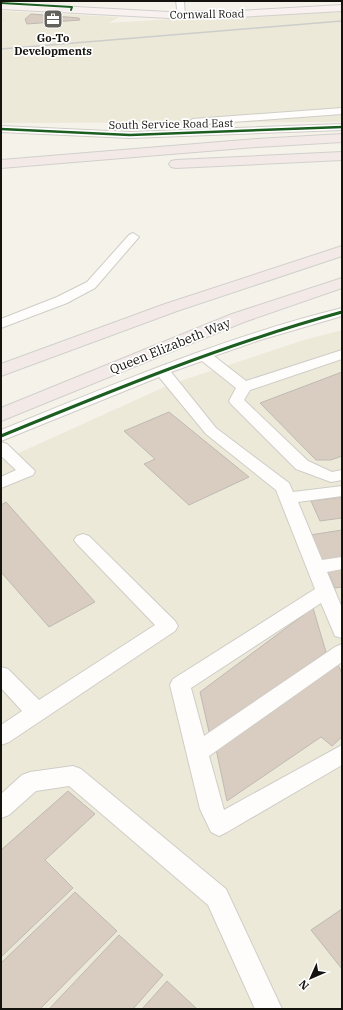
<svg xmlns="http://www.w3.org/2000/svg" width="343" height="1010" viewBox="0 0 343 1010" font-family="'IBM Plex Serif',serif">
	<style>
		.built { fill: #ede9d9 }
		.building { fill: #d9ccc0; stroke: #bebab4 }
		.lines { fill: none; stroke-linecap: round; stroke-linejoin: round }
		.minor-casing { stroke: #cfcdc6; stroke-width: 2 }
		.major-casing { stroke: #d1d0cc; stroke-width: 2 }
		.highway-casing { stroke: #d1d0cc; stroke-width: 2 }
		.path { stroke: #d4d3d1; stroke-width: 1; stroke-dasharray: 1 1.5; stroke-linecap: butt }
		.minor { fill: #fefdfc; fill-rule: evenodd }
		.major { fill: #f8f1f0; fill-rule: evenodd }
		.highway { fill: #f3e9e7; fill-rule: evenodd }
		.rail { stroke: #cdcdcb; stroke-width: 1.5 }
		.cycleway-far2-casing { stroke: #fff; stroke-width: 3 }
		.cycleway-far1-casing { stroke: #fff; stroke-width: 4 }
		.cycleway-casing { stroke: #fff; stroke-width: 5 }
		.cycleway-far2 { stroke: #1b5e20; stroke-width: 2 }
		.cycleway-far1 { stroke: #1b5e20; stroke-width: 2.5 }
		.cycleway { stroke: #1b5e20; stroke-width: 3 }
		.labels { text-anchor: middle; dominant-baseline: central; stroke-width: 3.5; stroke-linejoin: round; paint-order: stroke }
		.far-street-label { font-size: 11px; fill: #14130e; stroke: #fff }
		.far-poi-label { font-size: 11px; font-weight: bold; fill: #14130e; stroke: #fff }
		.street-label { font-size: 13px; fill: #14130e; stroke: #fff }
	</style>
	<rect width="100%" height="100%" fill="#f5f2ea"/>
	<g class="built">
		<path d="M342 8V122L1 123V11L119 17 109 23Z"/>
		<path d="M342 330V1009H1V461L171 384 304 340Z"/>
	</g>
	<g class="building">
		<path d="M31 14 79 18 80 20 27 24 25 19Z"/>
		<path d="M342 372V456L331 460H316L260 403Z"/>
		<path d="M169 412 249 477 189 505 144 464 155 459 124 431Z"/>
		<path d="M342 497V518L320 521 311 501Z"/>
		<path d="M6 502 95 602 49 627 1 572V505Z"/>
		<path d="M342 530V557L322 560 310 535Z"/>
		<path d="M342 568V587L335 588 327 570Z"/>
		<path d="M313 608 326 652 210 736 200 692Z"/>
		<path d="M338 665 342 673V737L332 746 321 737 227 801 216 749Z"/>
		<path d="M68 791 95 814 45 860 73 888 1 957V850Z"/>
		<path d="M75 892 117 931 40 1009H1V963Z"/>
		<path d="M342 909V969L311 930Z"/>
		<path d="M119 935 163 975 133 1009H49Z"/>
		<path d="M167 981 197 1009H142Z"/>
	</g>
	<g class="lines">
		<defs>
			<g id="minor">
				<path d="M176 1H184L185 17 178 15Z"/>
				<path d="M342 108V114L193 125 188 122 193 119Z"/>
				<path d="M342 124V130L130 138 1 132V126L130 132Z"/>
				<path d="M133 233 139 237 95 288 67 303 1 328V319L57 297 87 282 129 235Z"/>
				<path d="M342 308V316L260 340 214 356 246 381 342 350V359L250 390 244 400 308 461 332 472 342 470V480L331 482 296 469 231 404 229 401 236 388 202 361 171 372 216 428 289 483 293 492 342 486V496L298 502 322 560 342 557V569L327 572 342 608V638L335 636 321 603 191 688 204 736 335 647 342 644V662L209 756 224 810 342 745V765L227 832 219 836 211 832 200 809 170 685 173 679 315 589 276 490 206 434 159 377 1 441V430C113 385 224 337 342 308Z"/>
				<path d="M1 442 7 444 35 471 33 475 1 488V477L16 470 1 456Z"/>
				<path d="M83 534 89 536 175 621 178 626 175 631 9 742 1 745V725L22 711 1 688V667L8 669 39 700 155 625 77 544 74 540 77 536Z"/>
				<path d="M73 766 81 769 226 889 282 1009H255L208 905 69 786 36 791 9 815 1 818V794L22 775 30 772Z"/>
			</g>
			<path id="major" d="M1 3 169 12 238 11 342 5V11L238 17 169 18 1 9Z"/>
			<g id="highway">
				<path d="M342 134V142L257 147 1 168V160L257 139Z"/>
				<path d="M342 152V160L176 168 171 167 169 164 171 161 176 160Z"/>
				<path d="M342 246V256L177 311 1 376V364L165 304Z"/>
				<path d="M342 278V288L244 322 1 421V408L232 314Z"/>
			</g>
		</defs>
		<use href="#minor" class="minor-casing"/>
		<use href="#major" class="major-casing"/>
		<use href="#highway" class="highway-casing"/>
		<path class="path" d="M1 21 6 19"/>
		<use href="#minor" class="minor"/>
		<use href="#major" class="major"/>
		<use href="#highway" class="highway"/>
		<path class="rail" d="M1 49 342 21"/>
		<defs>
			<path id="cycleway-far2" d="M1 3 72 7 71 10"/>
			<path id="cycleway-far1" d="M1 129 130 135 342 127"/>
			<path id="cycleway" d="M1 436C113 390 225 344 342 312"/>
		</defs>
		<use href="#cycleway-far2" class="cycleway-far2-casing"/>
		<use href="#cycleway-far1" class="cycleway-far1-casing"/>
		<use href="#cycleway" class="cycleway-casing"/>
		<use href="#cycleway-far2" class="cycleway-far2"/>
		<use href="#cycleway-far1" class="cycleway-far1"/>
		<use href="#cycleway" class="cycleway"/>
	</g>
	<defs>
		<symbol id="office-square" viewBox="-11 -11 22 22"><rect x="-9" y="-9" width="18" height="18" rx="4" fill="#63615b" stroke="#fff"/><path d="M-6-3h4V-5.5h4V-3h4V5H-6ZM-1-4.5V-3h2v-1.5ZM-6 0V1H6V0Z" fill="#fff"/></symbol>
	</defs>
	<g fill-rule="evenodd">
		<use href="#office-square" x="42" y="8" width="22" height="22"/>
	</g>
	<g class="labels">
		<g class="far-street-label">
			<text transform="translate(207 14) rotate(-1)">Cornwall Road</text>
			<text transform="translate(171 124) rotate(-1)">South Service Road East</text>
		</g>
		<g class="far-poi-label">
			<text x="53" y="38">Go-To<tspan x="53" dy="13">Developments</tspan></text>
		</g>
		<g class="street-label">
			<text transform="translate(170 346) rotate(-22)">Queen Elizabeth Way</text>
		</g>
	</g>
	<rect width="343" height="1010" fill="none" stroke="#14130e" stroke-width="4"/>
	<g transform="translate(311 978) rotate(225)" stroke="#ffffff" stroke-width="3" paint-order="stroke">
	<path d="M0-3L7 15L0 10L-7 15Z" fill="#14130e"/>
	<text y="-6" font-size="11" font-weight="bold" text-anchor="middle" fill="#14130e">N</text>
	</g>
</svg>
